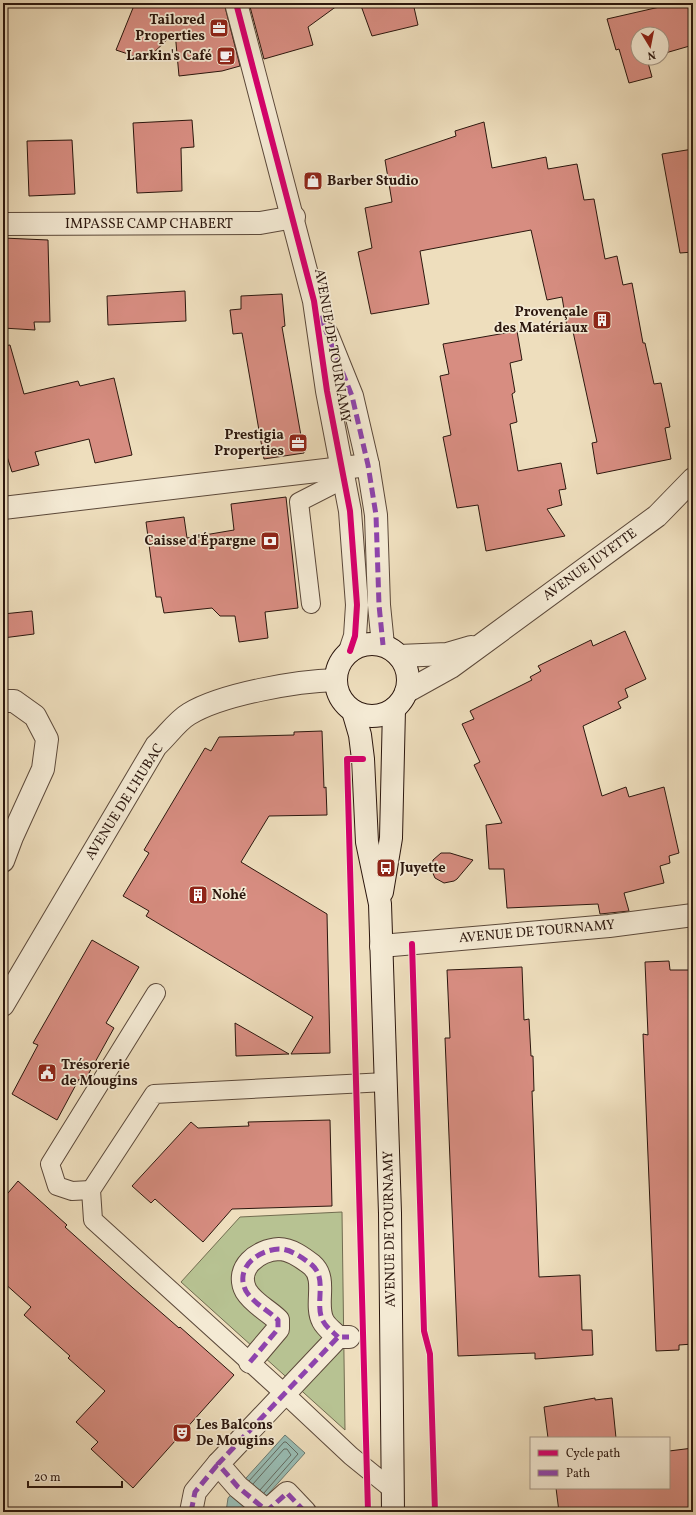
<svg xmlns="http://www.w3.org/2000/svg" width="696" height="1515" viewBox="0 0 696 1515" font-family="Vollkorn,serif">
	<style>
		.green { fill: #b7c292; stroke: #726c50 }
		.water { fill: #99bcb3; stroke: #6d7a71 }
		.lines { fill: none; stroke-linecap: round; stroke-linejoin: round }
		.shore { stroke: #626a60; stroke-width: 1 }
		.building { fill: #d78d81; stroke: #2c170e }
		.service-casing { stroke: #5c493a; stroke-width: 20 }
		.pedestrian-casing { stroke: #5c493a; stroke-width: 24 }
		.minor-casing { stroke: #5c493a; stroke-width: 24 }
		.secondary-casing { stroke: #2c170e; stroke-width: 24 }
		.service { stroke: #f4ead4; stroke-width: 18 }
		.pedestrian { stroke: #f4ead4; stroke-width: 22 }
		.minor { stroke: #f4ead4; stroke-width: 22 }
		.secondary { stroke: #f4ead4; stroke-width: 22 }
		.quiet { stroke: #8e44ad; stroke-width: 5; stroke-dasharray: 10 5; stroke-linecap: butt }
		.cycleway-casing { stroke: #f4ead4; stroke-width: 8 }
		.cycleway { stroke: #d6006c; stroke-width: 6 }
		.labels { text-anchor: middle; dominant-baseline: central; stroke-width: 3.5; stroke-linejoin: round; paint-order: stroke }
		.poi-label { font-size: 14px; font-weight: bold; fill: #2c170e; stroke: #f4ead4; text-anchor: end }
		.street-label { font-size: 14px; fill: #2c170e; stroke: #f4ead4 }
	</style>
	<rect width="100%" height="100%" fill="#eedebd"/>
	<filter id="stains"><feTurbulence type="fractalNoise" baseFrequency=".005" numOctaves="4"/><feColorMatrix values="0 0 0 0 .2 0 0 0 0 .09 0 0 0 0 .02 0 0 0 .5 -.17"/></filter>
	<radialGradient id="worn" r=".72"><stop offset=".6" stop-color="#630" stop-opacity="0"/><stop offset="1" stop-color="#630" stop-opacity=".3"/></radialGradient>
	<path class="green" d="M342 1212 345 1430 181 1282 240 1217Z"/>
	<path class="water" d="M285 1435 305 1453 252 1512H226L228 1498Z"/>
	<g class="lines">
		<g class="shore">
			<path d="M249 1481 284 1442H286L298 1454 264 1493"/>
			<path d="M253 1484 284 1449H287L291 1455 260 1490"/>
		</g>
	</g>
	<g class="building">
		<path d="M135 3H224L240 66 222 71 179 76 175 32 146 60 116 50Z"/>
		<path d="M249 3H341L308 27 313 45 264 59Z"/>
		<path d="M360 3H413L418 25 372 36Z"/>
		<path d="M677 3H693V45L662 54V34H638V58H649L647 59 652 77 629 83 619 49 616 50 607 19Z"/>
		<path d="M192 120 194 147 181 148 182 191 137 193 133 123Z"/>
		<path d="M484 122 492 168 546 157 548 169 577 164 584 200 594 199 605 259 617 256 623 285 632 283 643 343H645L654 384 661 383 670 427 665 428 671 459 597 474 592 443 597 442 572 327H567L562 297 547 300 531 230 420 251 429 304 371 314 358 252 372 248 365 208 392 202 385 160 456 136 455 131Z"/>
		<path d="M72 140 75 194 29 196 27 141Z"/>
		<path d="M693 149V252L680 253 662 154Z"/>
		<path d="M3 238 48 240 50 322H34L35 330 3 328Z"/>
		<path d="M185 291 186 321 108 325 107 296Z"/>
		<path d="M282 294 285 326 282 327 304 453 264 459 242 333 233 334 230 310 241 309V296Z"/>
		<path d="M517 331 522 360 510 363 515 392 512 394 517 422 510 424 518 471 561 463 566 489 559 490 562 505 547 509 565 536 486 551 478 505 457 508 443 437 451 435 440 376 449 374 443 344Z"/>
		<path d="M10 345 24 394 78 381 80 386 114 378 132 455 95 463 89 439 35 452 39 465 12 472 3 444V346Z"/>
		<path d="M286 497 298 608 265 612 268 638 239 642 235 616H220L212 608 164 613 161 597H156L146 522 184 517 187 538 234 530 231 504Z"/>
		<path d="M32 611 34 634 3 638V614Z"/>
		<path d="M625 631 646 679 625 689 628 697 618 702 621 708 583 726 602 796 626 787 629 797 664 787 679 853 669 856 670 863 660 866 664 883 624 893 629 911 600 914 598 904 507 908 504 869H489L486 825 502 823 474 765 480 762 462 724 474 719 470 711 532 680 530 677 541 671 538 666 591 640 593 646Z"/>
		<path d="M322 731 324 788 326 787 327 815 269 816 241 862 327 914 330 1053 291 1054 313 1017 146 916 149 911 123 896 149 853 144 850 190 773 205 748 211 751 219 737 294 735V732Z"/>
		<path d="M441 853H450L473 860 457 879 454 881 444 883 435 878 431 869 433 860Z"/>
		<path d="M92 940 139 967 106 1023 114 1028 84 1082 79 1079 57 1120 12 1094 38 1045 33 1043Z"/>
		<path d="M669 961 670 970H693V1344L679 1345V1350L656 1351 643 1034 648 1035 645 962Z"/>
		<path d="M522 967 524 1020 529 1019 531 1056H533L534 1091H532L539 1277 580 1275 582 1330H592L593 1355 535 1359V1353L458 1356 445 1038H450L447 970Z"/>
		<path d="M235 1023 289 1054 236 1056Z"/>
		<path d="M330 1120 332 1206 232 1209 203 1242 155 1199 151 1203 132 1186 191 1122 198 1128 249 1126 248 1122Z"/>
		<path d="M18 1181 67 1225 65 1227 133 1288 179 1328 180 1327 234 1375 133 1488 91 1449 98 1442 76 1422 105 1391 68 1358 70 1356 24 1315 31 1307 3 1282V1199Z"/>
		<path d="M595 1398V1400L612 1398 616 1438H548L544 1407Z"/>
		<path d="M693 1448V1512H559L556 1488H669V1451Z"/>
	</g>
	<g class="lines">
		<defs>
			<g id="service">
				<path d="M311 604 299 502 344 479"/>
				<path d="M386 1082 154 1094 91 1190 93 1220 285 1394 351 1456 393 1490"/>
				<path d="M91 1190 72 1191 57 1186 50 1164 156 993"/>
			</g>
			<g id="pedestrian">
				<path d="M250 1362 278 1329V1320C268 1310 254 1304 246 1291 234 1268 258 1250 279 1249 291 1249 303 1258 312 1265 328 1279 314 1304 323 1321 326 1327 333 1332 338 1337"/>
				<path d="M191 1512 195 1492 218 1464"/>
				<path d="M305 1512 287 1493 267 1511 238 1487 218 1464 338 1337H349"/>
			</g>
			<g id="minor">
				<path d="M236 3 314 301 327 391 350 511 357 605 355 636 350 651"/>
				<path d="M3 224 260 223 294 217"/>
				<path d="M327 334 352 396 368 465 376 515 379 605 383 645"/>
				<path d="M3 508 368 465"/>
				<path d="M399 656 447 654 471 647"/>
				<path d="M406 692 451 667 657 516 693 479"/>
				<path d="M3 701H14L35 716 47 739 43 769 12 837 3 861"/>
				<path d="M381 946 609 926 693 915"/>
				<path d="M3 1005 156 746C167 736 177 721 189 714 222 694 297 681 336 680"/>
			</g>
			<g id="secondary">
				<circle cx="372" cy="680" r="36"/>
				<path d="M353 711 360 735 363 759 367 842 380 904 390 1213 393 1512"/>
				<path d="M382 892 391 838 394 709"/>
			</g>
		</defs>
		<use href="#service" class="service-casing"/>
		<use href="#pedestrian" class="pedestrian-casing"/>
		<use href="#minor" class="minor-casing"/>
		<use href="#secondary" class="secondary-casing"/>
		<use href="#service" class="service"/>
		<use href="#pedestrian" class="pedestrian"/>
		<use href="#minor" class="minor"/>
		<use href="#secondary" class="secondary"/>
		<g class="quiet">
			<path d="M320 316 352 396 368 465 376 515 379 605 383 645"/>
			<path d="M250 1362 278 1329V1320C268 1310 254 1304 246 1291 234 1268 258 1250 279 1249 291 1249 303 1258 312 1265 328 1279 314 1304 323 1321 326 1327 333 1332 338 1337"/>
			<path d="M191 1512 195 1492 218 1464"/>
			<path d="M305 1512 287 1493 267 1511 238 1487 218 1464 338 1337H349"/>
		</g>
		<defs>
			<g id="cycleway">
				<path d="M236 3 314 301 327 391 350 511 357 605 355 636 350 651"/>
				<path d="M363 759H347L368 1512"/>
				<path d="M412 944 424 1331 430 1354 435 1512"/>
			</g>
		</defs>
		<use href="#cycleway" class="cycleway-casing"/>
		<use href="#cycleway" class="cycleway"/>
	</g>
	<defs>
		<symbol id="office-square" viewBox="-11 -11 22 22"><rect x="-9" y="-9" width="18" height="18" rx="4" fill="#8f2418" stroke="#f4ead4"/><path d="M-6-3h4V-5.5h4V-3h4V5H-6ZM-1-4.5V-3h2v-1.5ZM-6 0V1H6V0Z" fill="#fff"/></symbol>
		<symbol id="cafe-square" viewBox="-11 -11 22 22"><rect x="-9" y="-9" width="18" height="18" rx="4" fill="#8f2418" stroke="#f4ead4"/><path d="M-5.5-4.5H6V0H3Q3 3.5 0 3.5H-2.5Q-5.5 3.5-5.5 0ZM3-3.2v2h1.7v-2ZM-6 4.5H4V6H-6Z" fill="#fff"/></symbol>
		<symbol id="shop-square" viewBox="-11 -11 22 22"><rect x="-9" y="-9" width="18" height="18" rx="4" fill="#8f2418" stroke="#f4ead4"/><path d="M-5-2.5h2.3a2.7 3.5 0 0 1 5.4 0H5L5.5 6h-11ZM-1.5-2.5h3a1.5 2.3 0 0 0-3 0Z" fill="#fff"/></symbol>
		<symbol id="building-square" viewBox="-11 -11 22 22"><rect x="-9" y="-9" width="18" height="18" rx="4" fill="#8f2418" stroke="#f4ead4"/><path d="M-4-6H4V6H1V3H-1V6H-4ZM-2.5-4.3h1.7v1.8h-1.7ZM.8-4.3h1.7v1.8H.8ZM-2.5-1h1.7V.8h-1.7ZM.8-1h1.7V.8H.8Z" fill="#fff"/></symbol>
		<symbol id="bank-square" viewBox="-11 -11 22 22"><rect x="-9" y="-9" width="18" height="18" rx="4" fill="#8f2418" stroke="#f4ead4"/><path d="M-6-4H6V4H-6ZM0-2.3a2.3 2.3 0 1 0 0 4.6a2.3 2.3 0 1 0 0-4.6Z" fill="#fff"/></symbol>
		<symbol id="bus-square" viewBox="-11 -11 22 22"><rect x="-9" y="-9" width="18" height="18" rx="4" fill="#8f2418" stroke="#f4ead4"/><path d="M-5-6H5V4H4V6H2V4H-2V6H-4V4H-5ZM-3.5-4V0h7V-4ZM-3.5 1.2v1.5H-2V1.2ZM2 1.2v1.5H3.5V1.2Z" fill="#fff"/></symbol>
		<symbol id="civic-square" viewBox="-11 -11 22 22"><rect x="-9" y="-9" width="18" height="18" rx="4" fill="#8f2418" stroke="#f4ead4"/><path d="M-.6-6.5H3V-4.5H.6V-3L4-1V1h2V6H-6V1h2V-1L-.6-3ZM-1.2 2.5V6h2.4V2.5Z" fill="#fff"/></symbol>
		<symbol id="theatre-square" viewBox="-11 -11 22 22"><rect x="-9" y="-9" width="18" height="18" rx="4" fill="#8f2418" stroke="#f4ead4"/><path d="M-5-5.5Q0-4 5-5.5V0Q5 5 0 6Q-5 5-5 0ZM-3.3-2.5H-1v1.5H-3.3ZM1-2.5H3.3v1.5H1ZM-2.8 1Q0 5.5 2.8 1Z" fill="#fff"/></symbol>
	</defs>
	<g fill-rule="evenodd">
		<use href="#office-square" x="208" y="17" width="22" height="22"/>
		<use href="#cafe-square" x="215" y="45" width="22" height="22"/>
		<use href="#shop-square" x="302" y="170" width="22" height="22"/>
		<use href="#building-square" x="591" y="309" width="22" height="22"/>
		<use href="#office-square" x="287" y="432" width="22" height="22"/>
		<use href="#bank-square" x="259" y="530" width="22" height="22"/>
		<use href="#bus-square" x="375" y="857" width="22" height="22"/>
		<use href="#building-square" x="187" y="884" width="22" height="22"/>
		<use href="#civic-square" x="36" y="1062" width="22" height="22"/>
		<use href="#theatre-square" x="171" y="1422" width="22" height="22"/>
	</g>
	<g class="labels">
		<g class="poi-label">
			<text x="205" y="20">Tailored<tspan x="205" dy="16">Properties</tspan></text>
			<text x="212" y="56">Larkin's Café</text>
			<text x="327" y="181" text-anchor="start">Barber Studio</text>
			<text x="588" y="312">Provençale<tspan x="588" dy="16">des Matériaux</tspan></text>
			<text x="284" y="435">Prestigia<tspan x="284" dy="16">Properties</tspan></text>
			<text x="256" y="541">Caisse d'Épargne</text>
			<text x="400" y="868" text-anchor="start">Juyette</text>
			<text x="212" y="895" text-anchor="start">Nohé</text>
			<text x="61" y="1065" text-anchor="start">Trésorerie<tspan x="61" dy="16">de Mougins</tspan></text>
			<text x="196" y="1425" text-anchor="start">Les Balcons<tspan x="196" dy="16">De Mougins</tspan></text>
		</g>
		<g class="street-label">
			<text x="149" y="224">IMPASSE CAMP CHABERT</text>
			<text transform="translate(332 346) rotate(80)">AVENUE DE TOURNAMY</text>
			<text transform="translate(590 565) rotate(-36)">AVENUE JUYETTE</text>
			<text transform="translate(125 802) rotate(-58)">AVENUE DE L'HUBAC</text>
			<text transform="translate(537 932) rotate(-5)">AVENUE DE TOURNAMY</text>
			<text transform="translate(390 1229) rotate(-91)">AVENUE DE TOURNAMY</text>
		</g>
	</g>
	<rect width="696" height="1515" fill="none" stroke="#eedebd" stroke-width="16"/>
	<rect x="4" y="4" width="688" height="1507" fill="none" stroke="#2c170e" stroke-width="2"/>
	<rect x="8" y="8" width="680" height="1499" fill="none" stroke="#2c170e"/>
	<rect x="530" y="1437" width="140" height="52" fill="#f4ead4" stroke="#a49685"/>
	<rect x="538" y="1450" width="20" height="6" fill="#d6006c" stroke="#a49685"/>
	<text x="566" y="1457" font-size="12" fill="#2c170e">Cycle path</text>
	<rect x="538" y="1470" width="20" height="6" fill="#8e44ad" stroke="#a49685"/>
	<text x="566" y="1477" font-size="12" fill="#2c170e">Path</text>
	<g transform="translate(650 46) rotate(170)"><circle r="19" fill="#f4ead4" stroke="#a49685"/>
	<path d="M0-3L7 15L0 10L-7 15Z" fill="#8f2418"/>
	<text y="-6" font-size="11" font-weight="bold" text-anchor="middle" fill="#2c170e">N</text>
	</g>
	<path d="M28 1481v6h94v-6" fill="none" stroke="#2c170e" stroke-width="2"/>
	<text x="34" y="1481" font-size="12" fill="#2c170e" stroke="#f4ead4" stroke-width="3" paint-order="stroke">20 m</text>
	<rect width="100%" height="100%" filter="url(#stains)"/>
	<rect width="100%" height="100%" fill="url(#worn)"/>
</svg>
